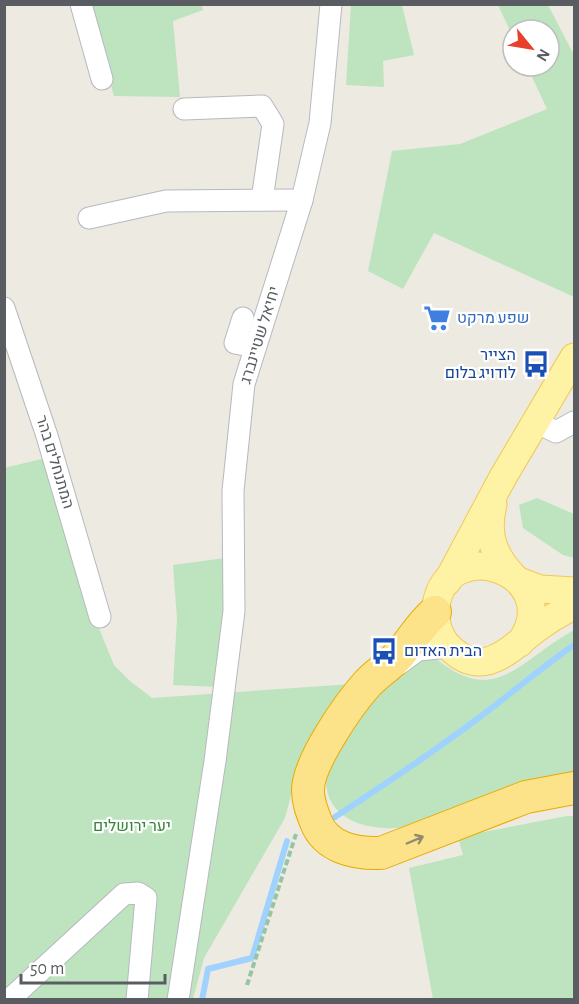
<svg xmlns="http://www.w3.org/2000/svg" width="579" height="1004" viewBox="0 0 579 1004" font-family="'Alegreya Sans',Heebo,sans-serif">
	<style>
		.green { fill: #bde4be }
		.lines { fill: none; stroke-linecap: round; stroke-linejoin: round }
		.stream { stroke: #9fd2fe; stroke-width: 6 }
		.minor-casing { stroke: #b6b9be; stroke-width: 23 }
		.major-casing { stroke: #f0ca56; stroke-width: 29 }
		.highway-casing { stroke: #ebaa02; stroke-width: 34 }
		.path { stroke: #96c5a5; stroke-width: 4; stroke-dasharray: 6 3; stroke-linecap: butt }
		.minor { stroke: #fff; stroke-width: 21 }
		.major { stroke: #fef3a4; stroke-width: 27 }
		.highway { stroke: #fce288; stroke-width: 32 }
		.oneway { stroke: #928c6f }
		.labels { text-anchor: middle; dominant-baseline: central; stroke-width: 4.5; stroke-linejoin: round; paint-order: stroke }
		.shop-label { font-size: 16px; fill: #366cbe; stroke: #fff; text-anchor: start }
		.street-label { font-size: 16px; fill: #595d62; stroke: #fff }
		.transit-label { font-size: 16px; fill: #164399; stroke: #fff; text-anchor: end }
		.park-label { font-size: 16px; fill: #35853b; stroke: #fff }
	</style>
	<rect width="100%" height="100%" fill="#eceae1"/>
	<g class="green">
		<path d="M89 5H202L203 10 173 21 180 97 114 96Z"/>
		<path d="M351 5H402L414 55 383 61 384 87 346 85Z"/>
		<path d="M498 5H548L574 55V297L434 233 403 289 368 271 392 151 460 144 547 109 527 66H549V30H513V37Z"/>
		<path d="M50 457 93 614 114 665 130 681 152 698 352 684 295 780 285 818 204 958 193 999H5L4 468Z"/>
		<path d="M537 498 574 514V558L563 555 523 528 519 505Z"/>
		<path d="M225 558 224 618 216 687 173 685 177 619 173 565Z"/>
		<path d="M574 630V780L406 827C372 832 324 822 326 777 327 765 350 722 357 711 369 695 409 666 427 651 494 712 516 662 574 630Z"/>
		<path d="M567 816H574V999H433L409 868 463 855 458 837Z"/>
	</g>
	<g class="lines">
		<g class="stream">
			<path d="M335 817C395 778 456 737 512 692 533 676 552 660 574 645"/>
			<path d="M202 1000 208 969 252 958 287 841"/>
		</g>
		<defs>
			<g id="minor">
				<path d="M81 4 102 79"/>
				<path d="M184 109 262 106 273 124 262 200"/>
				<path d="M89 218 166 201 302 200"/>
				<path d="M4 308 47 436 100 617"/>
				<path d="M243 318 235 343 255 347"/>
				<path d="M536 422 556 432 574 422"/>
				<path d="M399 664 418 650 449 647"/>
				<path d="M9 1000 124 894 138 893 146 898 137 1000"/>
				<path d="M178 1000 215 761 234 611 233 491 244 384 302 200 320 123 331 4"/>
			</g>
			<g id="major">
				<path d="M493 504C486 533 492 554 513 576"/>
				<path d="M519 581 540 589 574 591"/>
				<path d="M447 582 503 477 574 357"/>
				<path d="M520 643C568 575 449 530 436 605 434 619 438 636 449 647 481 679 506 653 532 632 545 622 559 613 574 606"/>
			</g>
			<path id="highway" d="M435 612C418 627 412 641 397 657 388 667 376 674 367 684 349 704 307 764 308 791 308 802 312 812 316 822 326 848 356 854 381 853L526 797 574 788"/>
		</defs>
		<use href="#minor" class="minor-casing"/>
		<use href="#major" class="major-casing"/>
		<use href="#highway" class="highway-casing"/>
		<path class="path" d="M247 985 296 834"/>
		<use href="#minor" class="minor"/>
		<use href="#major" class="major"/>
		<use href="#highway" class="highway"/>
	</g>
	<defs><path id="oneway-shaft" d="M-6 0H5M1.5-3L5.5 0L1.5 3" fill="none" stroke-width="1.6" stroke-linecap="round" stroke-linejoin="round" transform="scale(1.5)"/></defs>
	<use class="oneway" href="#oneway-shaft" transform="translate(415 840) rotate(-23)"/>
	<defs>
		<symbol id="supermarket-bare" viewBox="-9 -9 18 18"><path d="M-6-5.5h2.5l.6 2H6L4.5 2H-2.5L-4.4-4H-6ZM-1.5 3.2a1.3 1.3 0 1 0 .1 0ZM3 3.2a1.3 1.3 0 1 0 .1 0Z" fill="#3f7fe0" stroke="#fff" stroke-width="2.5" paint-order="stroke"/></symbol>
		<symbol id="bus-bare" viewBox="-9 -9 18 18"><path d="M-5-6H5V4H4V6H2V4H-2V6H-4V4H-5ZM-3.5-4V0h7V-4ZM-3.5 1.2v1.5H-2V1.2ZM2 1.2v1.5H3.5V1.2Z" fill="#1a4fb4" stroke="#fff" stroke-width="2.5" paint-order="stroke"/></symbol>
	</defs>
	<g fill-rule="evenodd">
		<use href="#supermarket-bare" x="418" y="299" width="38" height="38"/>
		<use href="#bus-bare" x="517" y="345" width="38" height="38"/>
		<use href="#bus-bare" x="365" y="632" width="38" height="38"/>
	</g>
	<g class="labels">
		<g class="shop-label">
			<text x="457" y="318">שפע מרקט</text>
		</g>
		<g class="street-label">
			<text transform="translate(260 335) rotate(-73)">יחיאל שטיינברג</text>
			<text transform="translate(55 462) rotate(73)">המתנחלים בהר</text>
		</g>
		<g class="transit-label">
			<text x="516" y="355">הצייר<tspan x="516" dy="18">לודויג בלום</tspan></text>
			<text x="404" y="651" text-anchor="start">הבית האדום</text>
		</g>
		<g class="park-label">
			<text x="132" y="826">יער ירושלים</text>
		</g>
	</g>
	<rect width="579" height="1004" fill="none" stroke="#595d62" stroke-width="12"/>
	<g transform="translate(531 48) rotate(120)"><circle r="28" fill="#ffffff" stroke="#bdbec0" stroke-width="1.5"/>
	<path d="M0-4.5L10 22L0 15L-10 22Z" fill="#e8402c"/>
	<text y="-9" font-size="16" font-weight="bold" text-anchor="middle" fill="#595d62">N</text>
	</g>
	<path d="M21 974v9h144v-9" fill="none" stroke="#595d62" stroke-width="3"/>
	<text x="30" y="974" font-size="18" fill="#595d62" stroke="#ffffff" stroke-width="4.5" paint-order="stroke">50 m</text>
</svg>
